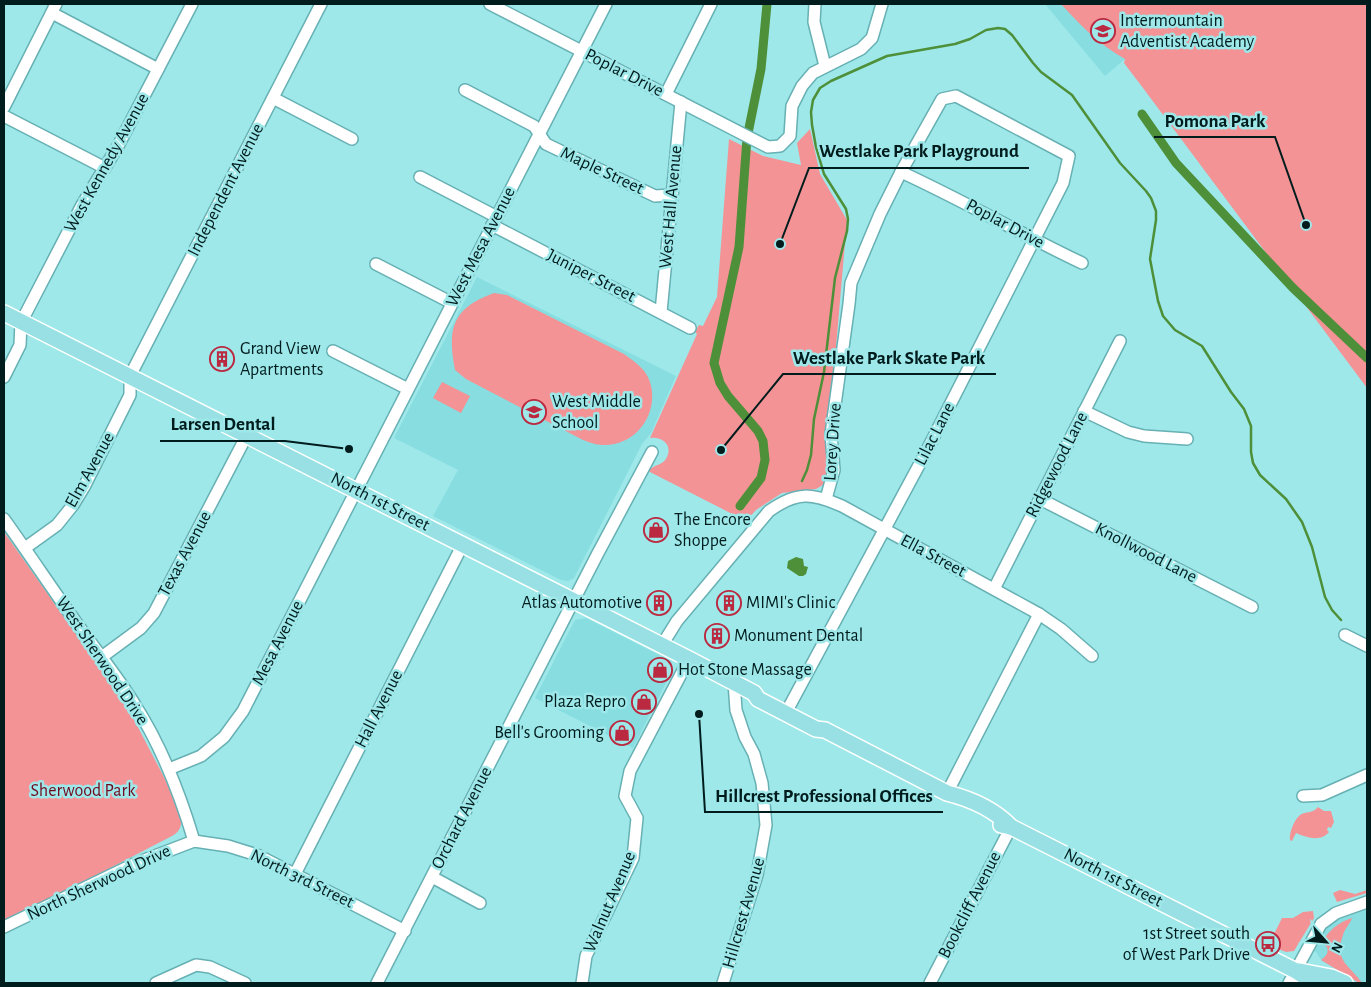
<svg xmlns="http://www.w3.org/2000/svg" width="1371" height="987" viewBox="0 0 1371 987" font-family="'Alegreya Sans',sans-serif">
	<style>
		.built { fill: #87dde0 }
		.green { fill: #f39395 }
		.water { fill: #4e8f39 }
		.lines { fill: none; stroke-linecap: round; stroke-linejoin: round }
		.stream { stroke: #4e8f39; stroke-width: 2.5 }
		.canal { stroke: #4e8f39; stroke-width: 9 }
		.minor-casing { stroke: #67b0b3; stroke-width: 14 }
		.major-casing { stroke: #fff; stroke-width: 18 }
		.minor { stroke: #fff; stroke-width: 11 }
		.major { stroke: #98e0e3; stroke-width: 15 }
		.labels { text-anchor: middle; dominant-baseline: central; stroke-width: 5; stroke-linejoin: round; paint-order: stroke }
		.poi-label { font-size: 18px; fill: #001c1d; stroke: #9ee8ea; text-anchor: start }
		.street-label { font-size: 18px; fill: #001c1d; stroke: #9ee8ea }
		.park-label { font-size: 18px; fill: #71091e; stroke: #9ee8ea }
		.leader { fill: none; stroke: #001c1d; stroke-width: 2 }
		.callout-dot { fill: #001c1d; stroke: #9ee8ea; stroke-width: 2 }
		.callout-label { font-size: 19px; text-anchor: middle; font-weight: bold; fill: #001c1d; stroke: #9ee8ea; stroke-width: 5; stroke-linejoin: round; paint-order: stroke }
	</style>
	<rect width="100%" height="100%" fill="#9ee8ea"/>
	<g class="built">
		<path d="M1045 4H1153L1125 59 1105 76Z"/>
		<path d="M477 277 676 376 651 433 642 444 574 578 568 581 561 580 433 516 458 470 394 438Z"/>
		<path d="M586 618 671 661 673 669 633 748 535 698 575 620Z"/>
		<path d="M1367 902V983H1359L1339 970 1322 961 1316 952 1308 947 1317 930Z"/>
	</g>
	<g class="green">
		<path d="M1061 4H1367V388L1143 88 1124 63 1125 59C1100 45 1080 25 1061 4Z"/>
		<path d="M810 129 820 174 847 220 836 347 825 432 829 473 823 485 816 489 782 493 756 510 746 521 648 471C654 464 663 466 667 457 673 444 661 436 650 438L697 334 695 332 699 325 703 326 717 297 729 139 763 156 801 165 797 143Z"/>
		<path d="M494 293 507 295 624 354C635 362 646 369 650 382 660 414 635 447 602 445 596 445 589 442 583 440L466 379 455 370C447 329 452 308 494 293Z"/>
		<path d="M442 382 470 396 461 413 433 398Z"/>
		<path d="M4 532 128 708 165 779 181 817C182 826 180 831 172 836L4 923Z"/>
		<path d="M1318 807 1324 811H1331L1334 822 1331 828 1328 827 1327 830 1329 832C1321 842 1307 838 1296 833L1292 841 1290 840C1289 833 1294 820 1300 815 1306 811 1312 814 1318 807Z"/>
		<path d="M1340 890 1355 894 1367 890V893L1337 902 1333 893Z"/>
		<path d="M1313 911 1314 918 1294 951 1286 952 1273 947 1277 942 1273 936 1282 918H1293L1303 912Z"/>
		<path d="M1352 918C1350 924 1345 928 1343 935 1333 961 1351 966 1362 983H1359L1321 960C1326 956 1329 953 1327 947L1322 942C1329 930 1339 922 1352 918Z"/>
	</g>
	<path class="water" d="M796 557 803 559 804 566 808 567 806 574 803 576H799L787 568 788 561Z"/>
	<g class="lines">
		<path class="stream" d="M802 481 807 470 811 455 814 419 824 372 835 278 847 231 848 219 846 209 824 174 816 147 812 125 811 112 813 100 820 88 831 81 887 56 955 44 970 39 986 30 998 28 1005 29 1012 35 1033 63 1041 72 1072 95 1120 163 1146 191 1151 198 1156 211V220L1150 259 1158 301 1163 316 1175 330 1202 346 1231 392 1244 409 1251 426V452L1253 463 1260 475 1286 499 1302 522 1312 547 1325 597 1332 610 1341 620"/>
		<g class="canal">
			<path d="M1142 114 1176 163 1293 288 1367 358"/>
			<path d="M740 506 761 478 765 460 763 441 758 431 728 396 720 383 714 363 739 247 747 138 761 69 767 4"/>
		</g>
		<defs>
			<g id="minor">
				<path d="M490 4 768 147 780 146 790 136 792 106 802 86 813 73 861 49 872 38 882 4"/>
				<path d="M815 4 814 22 825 66"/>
				<path d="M52 13 158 69"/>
				<path d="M465 90 534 126 546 144 655 196 671 195"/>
				<path d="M666 94 711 4"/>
				<path d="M273 98 352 139"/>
				<path d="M4 107 56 4"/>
				<path d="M4 116 105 168"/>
				<path d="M901 172C962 200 1021 234 1082 263"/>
				<path d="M420 177 497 217"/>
				<path d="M492 225 690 328"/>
				<path d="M376 264 452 303"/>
				<path d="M661 312 681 102"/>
				<path d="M333 351 408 389"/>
				<path d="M4 377 20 345 21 322 27 311 82 205 118 146 192 4"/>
				<path d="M1084 411 1128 432 1144 436 1187 439"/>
				<path d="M1040 499 1252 607"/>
				<path d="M4 519C29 554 53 590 78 625 97 652 118 677 135 705 162 747 180 794 194 841"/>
				<path d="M25 548 57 525 73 505 84 487 130 395V376L321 4"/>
				<path d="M994 589 1120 341"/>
				<path d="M1345 635 1367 646"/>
				<path d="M662 645 677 621 769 511C797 491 812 493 842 506L1039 614 1061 629 1092 656"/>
				<path d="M103 656 141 628 154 613 247 435"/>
				<path d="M789 707 926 452 1063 183 1069 156 956 96 942 99 901 172 880 214 851 283 849 304 831 434 834 470 826 499"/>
				<path d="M169 769 201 756 224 737 243 711 606 4"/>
				<path d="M947 793 1039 614"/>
				<path d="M1303 796 1322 795 1367 775"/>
				<path d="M194 841 228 846 257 855 405 931"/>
				<path d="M295 874 463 544"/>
				<path d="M432 877 480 903"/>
				<path d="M4 927 134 864 194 841"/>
				<path d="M156 983 196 965 210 967 245 983"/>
				<path d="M377 983 597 555 652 452"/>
				<path d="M582 983 586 956 633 858 637 818 625 796 630 771 689 659"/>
				<path d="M723 983 757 875 766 825 762 783 754 754 745 737 736 710 734 682"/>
				<path d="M930 983 1011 827"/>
				<path d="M1289 983 1321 924 1336 913 1367 902"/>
			</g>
			<g id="major">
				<path d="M4 313 689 659 754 693 758 699 816 729 825 730 947 793C971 799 994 809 1011 827"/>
				<path d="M1001 825 1011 827 1296 971 1314 983"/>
				<path d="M1300 971 1331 977 1345 983"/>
			</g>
		</defs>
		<use href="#minor" class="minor-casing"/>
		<use href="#major" class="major-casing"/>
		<use href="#minor" class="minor"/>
		<use href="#major" class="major"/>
	</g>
	<defs>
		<symbol id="school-ring" viewBox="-11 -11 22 22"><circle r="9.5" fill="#9ee8ea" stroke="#ba293f" stroke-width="1.5"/><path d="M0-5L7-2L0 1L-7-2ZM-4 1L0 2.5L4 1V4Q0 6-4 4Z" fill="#ba293f"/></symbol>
		<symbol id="building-ring" viewBox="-11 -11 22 22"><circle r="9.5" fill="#9ee8ea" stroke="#ba293f" stroke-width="1.5"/><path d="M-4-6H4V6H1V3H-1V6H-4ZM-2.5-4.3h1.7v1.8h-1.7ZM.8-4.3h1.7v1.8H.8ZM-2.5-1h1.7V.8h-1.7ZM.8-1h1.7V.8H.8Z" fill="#ba293f"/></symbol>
		<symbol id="shop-ring" viewBox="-11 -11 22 22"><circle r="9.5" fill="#9ee8ea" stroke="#ba293f" stroke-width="1.5"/><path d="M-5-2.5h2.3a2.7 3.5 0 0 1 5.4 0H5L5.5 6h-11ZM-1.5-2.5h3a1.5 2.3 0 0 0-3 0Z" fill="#ba293f"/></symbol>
		<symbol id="bus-ring" viewBox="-11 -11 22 22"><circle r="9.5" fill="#9ee8ea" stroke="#ba293f" stroke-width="1.5"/><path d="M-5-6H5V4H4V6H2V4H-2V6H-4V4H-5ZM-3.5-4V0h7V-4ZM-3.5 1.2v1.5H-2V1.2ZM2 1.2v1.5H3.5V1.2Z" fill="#ba293f"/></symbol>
	</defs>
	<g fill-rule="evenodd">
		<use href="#school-ring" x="1089" y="17" width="28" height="28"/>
		<use href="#building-ring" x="208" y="345" width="28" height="28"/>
		<use href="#school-ring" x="520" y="398" width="28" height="28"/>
		<use href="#shop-ring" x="642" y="516" width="28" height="28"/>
		<use href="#building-ring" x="645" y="589" width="28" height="28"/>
		<use href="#building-ring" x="715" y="589" width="28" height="28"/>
		<use href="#building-ring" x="703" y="622" width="28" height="28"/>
		<use href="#shop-ring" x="646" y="656" width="28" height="28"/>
		<use href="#shop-ring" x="630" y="688" width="28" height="28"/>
		<use href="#shop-ring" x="608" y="719" width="28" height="28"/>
		<use href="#bus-ring" x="1254" y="930" width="28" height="28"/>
	</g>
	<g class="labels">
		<g class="poi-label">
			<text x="1120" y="21">Intermountain<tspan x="1120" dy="21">Adventist Academy</tspan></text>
			<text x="240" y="349">Grand View<tspan x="240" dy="21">Apartments</tspan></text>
			<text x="552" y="402">West Middle<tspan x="552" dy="21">School</tspan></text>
			<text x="674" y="520">The Encore<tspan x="674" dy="21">Shoppe</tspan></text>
			<text x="642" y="603" text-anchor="end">Atlas Automotive</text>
			<text x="746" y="603">MIMI's Clinic</text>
			<text x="734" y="636">Monument Dental</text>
			<text x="678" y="670">Hot Stone Massage</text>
			<text x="626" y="702" text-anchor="end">Plaza Repro</text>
			<text x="604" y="733" text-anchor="end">Bell's Grooming</text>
			<text x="1250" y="934" text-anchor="end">1st Street south<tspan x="1250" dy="21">of West Park Drive</tspan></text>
		</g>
		<g class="street-label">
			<text transform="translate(624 73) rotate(27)">Poplar Drive</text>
			<text transform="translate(107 163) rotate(-61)">West Kennedy Avenue</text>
			<text transform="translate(602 171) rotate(25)">Maple Street</text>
			<text transform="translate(226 190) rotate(-63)">Independent Avenue</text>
			<text transform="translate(671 207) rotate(-85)">West Hall Avenue</text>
			<text transform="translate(1005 224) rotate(28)">Poplar Drive</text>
			<text transform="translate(481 247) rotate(-63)">West Mesa Avenue</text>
			<text transform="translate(591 276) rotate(27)">Juniper Street</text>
			<text transform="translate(935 434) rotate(-63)">Lilac Lane</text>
			<text transform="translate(833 442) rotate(-86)">Lorey Drive</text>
			<text transform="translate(1057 465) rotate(-63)">Ridgewood Lane</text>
			<text transform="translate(90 470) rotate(-61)">Elm Avenue</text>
			<text transform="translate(380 502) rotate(27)">North 1st Street</text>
			<text transform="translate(1146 553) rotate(27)">Knollwood Lane</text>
			<text transform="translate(185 554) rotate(-62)">Texas Avenue</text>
			<text transform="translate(933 556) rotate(28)">Ella Street</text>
			<text transform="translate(278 643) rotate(-63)">Mesa Avenue</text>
			<text transform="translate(102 661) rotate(56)">West Sherwood Drive</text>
			<text transform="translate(379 709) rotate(-63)">Hall Avenue</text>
			<text transform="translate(462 818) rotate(-63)">Orchard Avenue</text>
			<text transform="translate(1113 878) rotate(27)">North 1st Street</text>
			<text transform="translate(302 879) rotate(26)">North 3rd Street</text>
			<text transform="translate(99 883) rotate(-25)">North Sherwood Drive</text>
			<text transform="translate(610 902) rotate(-67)">Walnut Avenue</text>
			<text transform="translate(970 905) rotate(-63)">Bookcliff Avenue</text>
			<text transform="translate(744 913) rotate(-74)">Hillcrest Avenue</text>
		</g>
		<g class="park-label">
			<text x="83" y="791">Sherwood Park</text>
		</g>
	</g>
	<path class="leader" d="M1306 225L1275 137H1154M780 244L809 168H1029M721 450L783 374H996M349 449L285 441H160M699 714L705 812H943"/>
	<g class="callout-dot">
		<circle cx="1306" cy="225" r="5"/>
		<circle cx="780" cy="244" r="5"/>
		<circle cx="721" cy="450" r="5"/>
		<circle cx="349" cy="449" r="5"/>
		<circle cx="699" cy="714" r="5"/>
	</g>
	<g class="callout-label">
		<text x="1215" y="127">Pomona Park</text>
		<text x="919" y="157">Westlake Park Playground</text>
		<text x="889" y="364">Westlake Park Skate Park</text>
		<text x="223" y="430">Larsen Dental</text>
		<text x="824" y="802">Hillcrest Professional Offices</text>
	</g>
	<rect width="1371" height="987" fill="none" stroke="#001c1d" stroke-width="10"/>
	<g transform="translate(1326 942) rotate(117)" stroke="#9ee8ea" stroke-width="4" paint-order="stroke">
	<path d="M0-4L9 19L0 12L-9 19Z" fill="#001c1d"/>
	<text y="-8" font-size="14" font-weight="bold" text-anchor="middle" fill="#001c1d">N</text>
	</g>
</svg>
